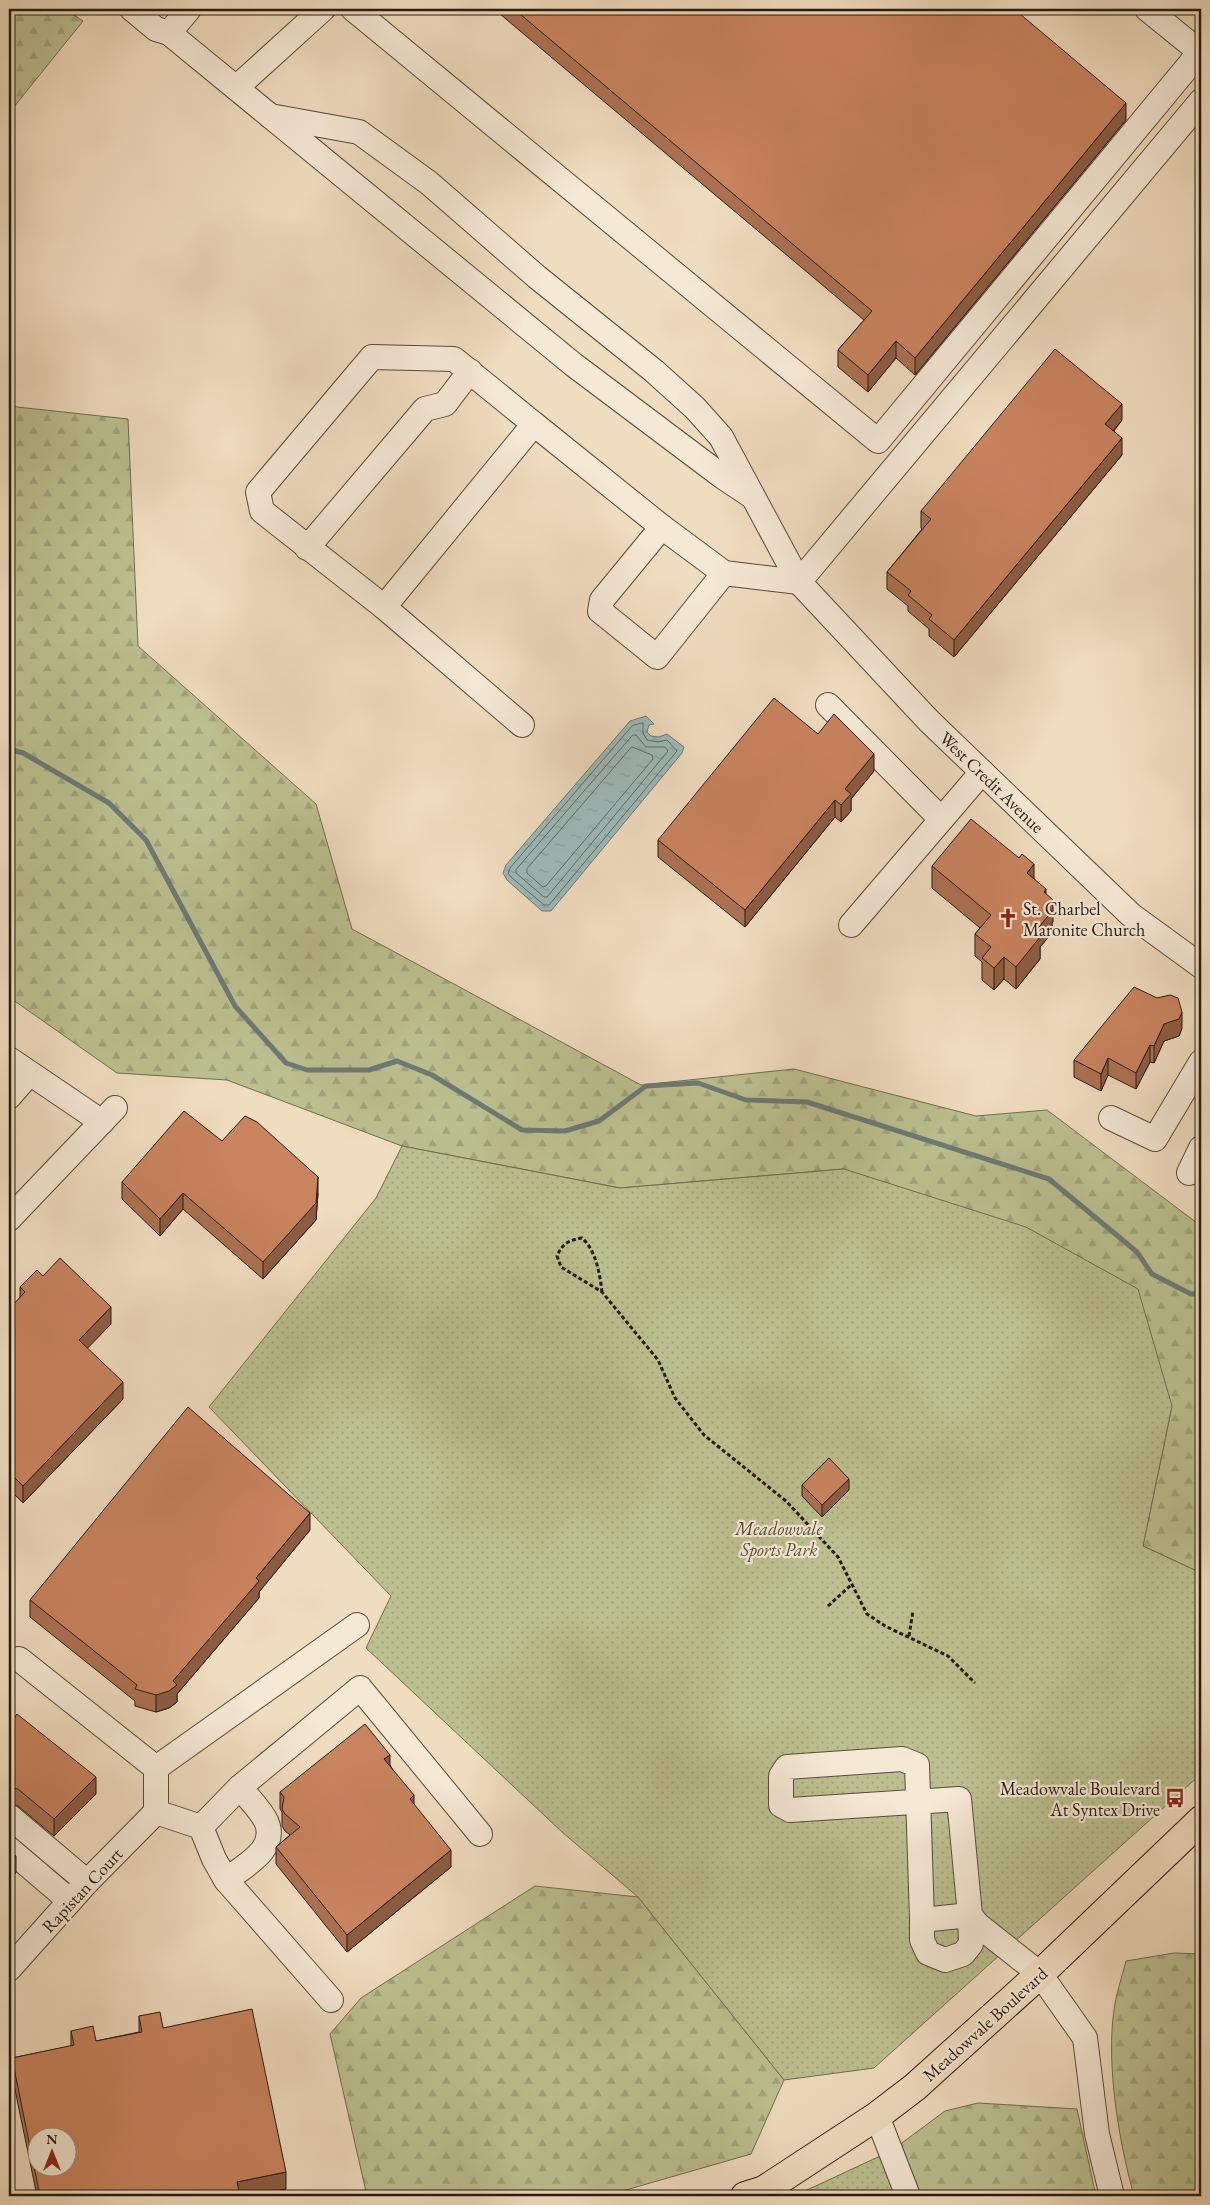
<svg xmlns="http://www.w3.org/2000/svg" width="1210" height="2205" viewBox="0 0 1210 2205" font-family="'EB Garamond',serif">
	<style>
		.forest { fill: url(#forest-firs); stroke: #716d50 }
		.park { fill: url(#park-dots); stroke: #716d50 }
		.water { fill: url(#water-ripples); stroke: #6d7a76 }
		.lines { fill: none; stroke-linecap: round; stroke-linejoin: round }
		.shore { stroke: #626a65; stroke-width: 1 }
		.stream { stroke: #6d7a76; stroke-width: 5 }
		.minor-casing { stroke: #584a3c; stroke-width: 26 }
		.major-casing { stroke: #261a10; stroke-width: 30 }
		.path { stroke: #261a10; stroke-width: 3; stroke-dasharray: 4 2.5; stroke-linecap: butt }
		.minor { stroke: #f5e8d5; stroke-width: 24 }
		.major { stroke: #f0dcbf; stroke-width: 28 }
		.wall { fill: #ac7152; stroke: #261a10 }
		.shaded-wall { fill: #8c5c42; stroke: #261a10 }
		.building { fill: #c8835f; stroke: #261a10; fill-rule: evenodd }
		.labels { text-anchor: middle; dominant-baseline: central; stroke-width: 4.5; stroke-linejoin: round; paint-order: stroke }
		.street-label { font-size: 18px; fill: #261a10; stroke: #f5e8d5 }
		.poi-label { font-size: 18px; fill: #261a10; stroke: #f5e8d5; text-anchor: start }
		.park-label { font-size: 18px; font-style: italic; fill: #534c36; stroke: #f5e8d5 }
	</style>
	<defs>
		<pattern id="forest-firs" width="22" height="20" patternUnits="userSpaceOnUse" patternTransform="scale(1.25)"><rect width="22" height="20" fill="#bcc090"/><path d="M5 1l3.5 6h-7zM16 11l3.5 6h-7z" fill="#a1a47b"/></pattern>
		<pattern id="park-dots" width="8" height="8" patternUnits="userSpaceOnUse" patternTransform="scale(1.25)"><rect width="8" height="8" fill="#bcc090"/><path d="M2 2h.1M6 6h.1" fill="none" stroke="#a1a47b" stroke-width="1.8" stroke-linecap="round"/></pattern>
		<pattern id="water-ripples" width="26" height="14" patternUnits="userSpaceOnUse" patternTransform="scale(1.25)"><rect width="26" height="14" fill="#9dbaba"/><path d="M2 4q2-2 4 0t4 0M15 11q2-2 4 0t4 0" fill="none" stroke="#879f9f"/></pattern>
	</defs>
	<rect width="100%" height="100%" fill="#f0dcbf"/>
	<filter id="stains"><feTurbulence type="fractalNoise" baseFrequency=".004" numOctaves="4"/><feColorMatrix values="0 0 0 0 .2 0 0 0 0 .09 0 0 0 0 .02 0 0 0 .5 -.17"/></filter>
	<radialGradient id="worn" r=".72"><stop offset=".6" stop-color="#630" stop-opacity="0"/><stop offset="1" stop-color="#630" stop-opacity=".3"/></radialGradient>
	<g class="forest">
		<path d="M9 9H65L83 21 9 113Z"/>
		<path d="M9 403 17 407 128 419 138 646 316 804 352 929 641 1085 794 1069 976 1116 1047 1110 1201 1226V1573L1143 1546 1172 1406 844 1169 620 1188 402 1146 227 1080 117 1073 9 997Z"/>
		<path d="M535 1886 638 1897 784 2080 751 2154 605 2196H367L330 2034 361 1998Z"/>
		<path d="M1174 1953 1201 1954V2196H1134C1119 2142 1106 2066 1114 2010 1116 1994 1122 1977 1126 1961Z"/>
		<path d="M978 2103 1077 2109 1096 2196H905L891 2151 945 2111Z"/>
	</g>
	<g class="park">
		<path d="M402 1146 620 1188 844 1169 1026 1227 1138 1289 1172 1406 1143 1546 1201 1573V1774L874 2068 784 2080 638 1897 562 1832 366 1648 391 1596 209 1407 376 1198Z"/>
		<path d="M891 2151 905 2196H794Z"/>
	</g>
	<path class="water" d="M646 716 654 724 649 725 647 732 651 736 659 737 667 734 684 747 682 753 551 911H542L507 880 503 873 506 865 630 721Z"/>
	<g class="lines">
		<g class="shore">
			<path d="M643 723V733L647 740 658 742 667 740 677 751 549 905H544L511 877 508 873 510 868 632 726Z"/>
			<path d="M633 735H636L646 747H665L668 751 547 897H544L516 873V870Z"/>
			<path d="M632 747 652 755 653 759 546 886 543 887 527 873V869Z"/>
		</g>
		<path class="stream" d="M9 749 23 753 109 803 146 840 235 1006 286 1063 307 1070H369L397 1061 432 1075 522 1130 565 1131 599 1121 646 1086 698 1083 746 1100 807 1102 1049 1179 1137 1252 1152 1274 1191 1294H1201"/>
		<defs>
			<g id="minor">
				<path d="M132 9 156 29 169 33 189 9"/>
				<path d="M353 9 878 441 1200 52 1147 9"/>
				<path d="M169 33 574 365 723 477 753 497"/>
				<path d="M236 88 323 9"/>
				<path d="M270 116 359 132 429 183 537 277 654 371 695 408 721 437 799 582 929 721 1131 915 1201 966"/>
				<path d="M307 548 425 409 445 404 470 371"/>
				<path d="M724 573 662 527 602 600 600 611 657 657 724 573 799 582"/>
				<path d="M799 582 1201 101"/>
				<path d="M384 607 262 511 258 492 372 357 454 359 534 424"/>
				<path d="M828 705 941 819"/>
				<path d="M522 725 384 607 534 424 662 527"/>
				<path d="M851 925 982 772"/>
				<path d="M9 1059 102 1122"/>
				<path d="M9 1097 29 1074"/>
				<path d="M1111 1118 1155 1139 1201 1062"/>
				<path d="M1189 1173 1201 1148"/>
				<path d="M9 1219 115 1108"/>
				<path d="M19 1659 156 1768V1812"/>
				<path d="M156 1768 357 1625"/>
				<path d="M156 1812 201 1827 214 1859 226 1880 331 2000"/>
				<path d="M9 1816 87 1882"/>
				<path d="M201 1827 240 1787 360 1688 480 1834"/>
				<path d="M9 1849 70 1901"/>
				<path d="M226 1880C244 1866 279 1849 266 1821 260 1809 248 1798 240 1787"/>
				<path d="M922 1920V1940L928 1953 945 1960 963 1954 971 1944 970 1915 922 1920 917 1765 902 1759 787 1767 781 1776V1805L790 1810 959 1799 970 1915 978 1925 1040 1974 1085 2038 1097 2134 1112 2196"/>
				<path d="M9 1969 87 1882 156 1812"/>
				<path d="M877 2116 908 2196"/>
			</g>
			<path id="major" d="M745 2196 764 2190 877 2116 915 2087 1040 1974 1201 1820"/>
		</defs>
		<use href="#minor" class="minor-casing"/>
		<use href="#major" class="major-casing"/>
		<g class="path">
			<path d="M602 1292C600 1275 596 1250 582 1238 569 1240 562 1244 557 1256L561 1267 602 1292 658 1360 675 1398 704 1435 786 1501 838 1557 867 1614 885 1626 948 1656 975 1683"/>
			<path d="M828 1606 851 1585"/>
			<path d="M909 1636 913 1611"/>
		</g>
		<use href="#minor" class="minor"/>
		<use href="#major" class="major"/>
	</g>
	<g class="wall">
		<path d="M494 9H1014L1126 120 915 375 896 358 868 392 838 367V350L864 320Z"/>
		<path d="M1122 420 1114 431 1122 455 954 657 929 636V629L908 611V606L887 589V572L922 529 921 528V511Z"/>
		<path d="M818 734 874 771 851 799V811L841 822 835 817 745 927 658 857V840Z"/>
		<path d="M932 866 1034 879 1046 894 1053 922 1052 923V933L1040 947V959L1016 989 1004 979 994 990 982 980V962L975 956V934L980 928 932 888Z"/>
		<path d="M1182 1028 1179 1036 1164 1041 1154 1063 1150 1062 1136 1089 1108 1075 1101 1091 1074 1077V1060Z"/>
		<path d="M222 1141 318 1193 316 1220 263 1279 183 1209 160 1236 122 1199V1182Z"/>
		<path d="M43 1276 111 1324 87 1348 123 1399 23 1503 9 1489V1309L20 1298V1287Z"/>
		<path d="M802 1485 849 1490 822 1517 802 1496Z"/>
		<path d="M310 1530 259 1592V1598L177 1694V1702L169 1708 156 1712 135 1706V1701L30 1617V1600Z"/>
		<path d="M9 1726 96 1794 54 1836 18 1806 9 1804Z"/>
		<path d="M390 1765 414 1804 451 1867 347 1952 276 1864V1847L290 1835 285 1831 282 1826V1812L280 1809V1792Z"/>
		<path d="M139 2016 163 2028 286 2189 249 2196H37L12 2075V2058L71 2046V2031L96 2041 139 2032Z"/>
	</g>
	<g class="shaded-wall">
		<path d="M1126 103V120L915 375V358Z"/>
		<path d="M896 341V358L868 392V375Z"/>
		<path d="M1122 404V420L1105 441V424Z"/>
		<path d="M1122 438V455L954 657V640Z"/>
		<path d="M874 754V771L851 799V811L841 822V805L845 789Z"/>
		<path d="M835 800V817L745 927V910Z"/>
		<path d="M1034 864V886L1027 873Z"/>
		<path d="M1046 889V907L1053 900V922L1052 923V933L1040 947V959L1016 989V967L1035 932 1044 892Z"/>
		<path d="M1004 957V979L994 990V968Z"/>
		<path d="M1182 1012V1028L1179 1036 1164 1041 1154 1063V1046L1164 1024Z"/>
		<path d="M1150 1045V1062L1136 1089V1073Z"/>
		<path d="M1108 1058V1075L1101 1091V1074Z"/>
		<path d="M318 1177V1193L316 1220 263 1279V1262Z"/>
		<path d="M183 1193V1209L160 1236V1219Z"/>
		<path d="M111 1307V1324L79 1357V1340Z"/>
		<path d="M123 1382V1399L23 1503V1486Z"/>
		<path d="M849 1479V1490L822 1517V1505Z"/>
		<path d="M310 1513V1530L259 1592V1598L177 1694V1702L169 1708 156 1712V1695L173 1681 256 1578Z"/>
		<path d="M390 1755V1771L384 1759Z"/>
		<path d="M96 1777V1794L54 1836V1819Z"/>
		<path d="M414 1795V1811L410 1799Z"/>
		<path d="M451 1850V1867L347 1952V1935Z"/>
		<path d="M16 1856V1873L9 1880V1864Z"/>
		<path d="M286 2172V2189L249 2196H237V2182Z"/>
	</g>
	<g class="building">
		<path d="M514 9H1014L1126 103 915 358 896 341 868 375 838 350 872 311Z"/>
		<path d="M1055 349 1122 404 1105 424 1122 438 954 640 929 619 932 615 908 595 911 591 887 572 931 519 921 511Z"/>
		<path d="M774 698 818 734 834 714 874 754 845 789 851 794 841 805 835 800 745 910 658 840Z"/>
		<path d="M971 819 1019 858 1022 854 1034 864 1027 873 1046 889 1044 892 1053 900 1046 907 1052 911 1035 932 1040 937 1016 967 1004 957 994 968 982 958 991 947 975 934 991 915 932 866Z"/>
		<path d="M1134 987 1157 998 1170 995 1178 998 1182 1012 1179 1019 1164 1024 1154 1046 1150 1045 1136 1073 1108 1058 1101 1074 1074 1060Z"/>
		<path d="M184 1111 222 1141 245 1116 257 1122 318 1177 316 1203 263 1262 183 1193 160 1219 122 1182Z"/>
		<path d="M60 1258 111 1307 79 1340 123 1382 23 1486 9 1472V1309L25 1292 20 1287 37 1270 43 1276Z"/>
		<path d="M188 1407 310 1513 256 1578 259 1581 173 1681 177 1685 169 1691 156 1695 135 1689 137 1685 30 1600Z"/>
		<path d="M829 1458 849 1479 822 1505 802 1485Z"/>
		<path d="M17 1714 96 1777 54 1819 18 1789 9 1787V1726Z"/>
		<path d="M365 1724 390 1755 384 1759 414 1795 410 1799 451 1850 347 1935 276 1847 300 1827 285 1814 282 1809 284 1797 280 1792Z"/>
		<path d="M9 1850 16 1856 9 1864Z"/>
		<path d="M252 2009 286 2172 237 2182 240 2196H40L12 2058 74 2045 71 2031 93 2026 96 2041 142 2032 139 2016 160 2012 163 2028ZM38 2138H68V2168H38Z"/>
	</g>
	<defs>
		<symbol id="church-bare" viewBox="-9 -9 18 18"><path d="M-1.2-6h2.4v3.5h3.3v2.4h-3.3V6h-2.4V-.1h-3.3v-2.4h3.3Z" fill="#8f2418" stroke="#f5e8d5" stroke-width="2.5" paint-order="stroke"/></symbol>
		<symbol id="bus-bare" viewBox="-9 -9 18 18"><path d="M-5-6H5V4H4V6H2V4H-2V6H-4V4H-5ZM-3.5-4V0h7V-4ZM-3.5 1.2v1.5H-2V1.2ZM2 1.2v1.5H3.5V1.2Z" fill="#8f2418" stroke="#f5e8d5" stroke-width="2.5" paint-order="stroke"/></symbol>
	</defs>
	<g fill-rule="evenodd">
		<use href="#church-bare" x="994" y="904" width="28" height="28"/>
		<use href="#bus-bare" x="1161" y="1784" width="28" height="28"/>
	</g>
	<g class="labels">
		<g class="street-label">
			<text transform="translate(992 782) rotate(44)">West Credit Avenue</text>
			<text transform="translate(82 1890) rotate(-47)">Rapistan Court</text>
			<text transform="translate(985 2024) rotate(-42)">Meadowvale Boulevard</text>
		</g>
		<g class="poi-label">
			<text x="1023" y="908">St. Charbel<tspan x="1023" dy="21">Maronite Church</tspan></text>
			<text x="1160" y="1788" text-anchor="end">Meadowvale Boulevard<tspan x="1160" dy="21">At Syntex Drive</tspan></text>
		</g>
		<g class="park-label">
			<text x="779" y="1528">Meadowvale<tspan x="779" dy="21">Sports Park</tspan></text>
		</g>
	</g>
	<rect width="1210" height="2205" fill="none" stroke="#f0dcbf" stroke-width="30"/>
	<rect x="10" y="10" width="1190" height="2185" fill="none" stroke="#261a10" stroke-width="2.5"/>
	<rect x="15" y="15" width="1180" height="2175" fill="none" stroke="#261a10"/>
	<g transform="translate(52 2152)"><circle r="24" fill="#f5e8d5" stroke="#a29686"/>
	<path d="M0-4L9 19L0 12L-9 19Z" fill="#8f2418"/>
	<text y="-8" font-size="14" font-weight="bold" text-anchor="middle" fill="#261a10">N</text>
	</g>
	<rect width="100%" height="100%" filter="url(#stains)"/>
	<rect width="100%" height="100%" fill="url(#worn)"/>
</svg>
